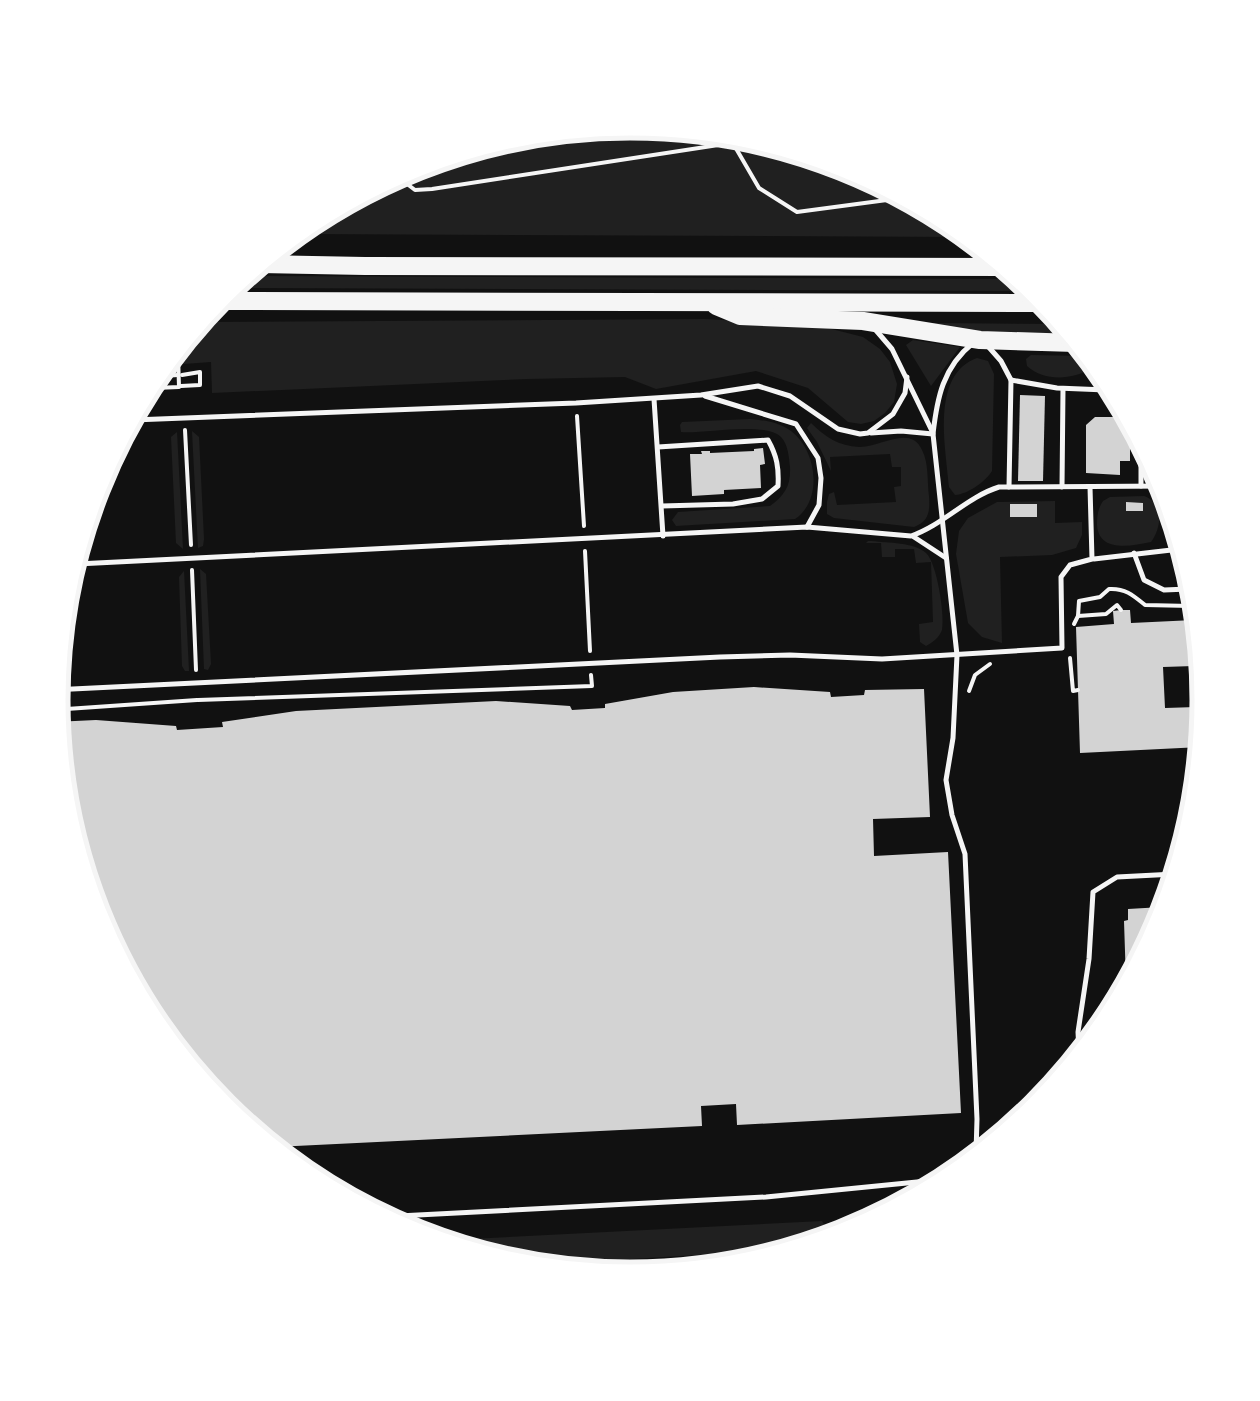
<svg xmlns="http://www.w3.org/2000/svg" width="1260" height="1401" viewBox="0 0 1260 1401" font-family="'Fira Sans Condensed',sans-serif">
	<style>
		.green { fill: #202020 }
		.building { fill: #d3d3d3; fill-rule: evenodd }
		.lines { fill: none; stroke-linecap: round; stroke-linejoin: round }
		.path { stroke: #f5f5f5; stroke-width: 4 }
		.service { stroke: #f5f5f5; stroke-width: 5 }
		.minor { stroke: #f5f5f5; stroke-width: 10 }
		.primary { stroke: #f5f5f5; stroke-width: 18 }
		.rim { fill: none; stroke: #f5f5f5; stroke-width: 5 }
	</style>
	<rect width="100%" height="100%" fill="#111"/>
	<g class="green">
		<path d="M631 121 852 165 961 237 304 234 409 164Z"/>
		<path d="M242 276 1023 279 1041 291 223 288Z"/>
		<path d="M704 319 816 325 863 337 880 349 890 362 897 384 894 402 885 413 874 421 861 424 848 422 808 388 756 371 656 389 625 377 527 379 212 393 211 362 170 365 199 322Z"/>
		<path d="M931 323 1063 324 1070 335 962 334 929 324Z"/>
		<path d="M913 340 960 347 931 386 906 345Z"/>
		<path d="M1031 355 1084 356 1092 368C1072 380 1045 382 1027 366L1026 359Z"/>
		<path d="M977 358 988 361 994 374 992 471C985 482 968 494 955 495L949 487C946 448 930 375 977 358Z"/>
		<path d="M750 419C762 420 777 422 788 429 817 447 824 500 795 519L676 526 672 520 678 512 770 506C785 495 791 485 790 467 789 457 788 444 781 437 764 421 704 434 681 432L680 425 682 422Z"/>
		<path d="M811 423C825 437 839 446 859 447 880 448 910 424 922 450 929 463 927 482 929 496 930 512 929 521 914 527L834 518 827 514V502L829 494 834 492 837 505 896 502 894 487 901 486V467H892L890 454 830 457 831 471 817 442 807 428Z"/>
		<path d="M192 431 199 437 204 539 203 546 198 548Z"/>
		<path d="M177 432 183 549 176 543 171 437Z"/>
		<path d="M1144 496C1164 503 1162 527 1151 542 1131 546 1099 553 1097 525 1097 515 1098 509 1103 501L1110 497Z"/>
		<path d="M1055 501V523L1082 522V535L1076 548 1052 555 1000 557 1002 643 982 637 968 623 956 554 959 531 968 518 997 502Z"/>
		<path d="M868 541H872C888 543 914 542 926 553 937 563 945 615 942 630 939 638 933 642 926 646L920 642 919 624 933 622 931 562 916 563 914 549H895V557H882L881 543H866Z"/>
		<path d="M200 569 206 574 211 664 208 670 204 669Z"/>
		<path d="M184 571 189 671H185L182 666 179 577Z"/>
		<path d="M822 1221 827 1229 825 1242 781 1250 547 1264 431 1241Z"/>
	</g>
	<g class="building">
		<path d="M1020 395 1045 396 1043 481H1018Z"/>
		<path d="M1095 417H1125L1130 425V461H1120V475L1086 473V425Z"/>
		<path d="M763 448 765 464 760 465 761 488 724 490V494L692 496 690 454H702L701 451H710V453L754 451V449Z"/>
		<path d="M1126 502 1143 503V511H1126Z"/>
		<rect x="1010" y="504" width="27" height="13"/>
		<path d="M1121 610H1130L1131 623 1194 620 1210 701 1201 747 1080 753 1076 627 1114 624 1113 611ZM1194 666 1196 707 1165 708 1163 667Z"/>
		<path d="M754 687 830 692 831 697 864 695 865 690 924 689 930 817 873 819 874 856 948 852 961 1113 737 1125 736 1104 701 1106 702 1126 275 1147 219 1110 94 922 54 722 96 720 176 726 177 730 223 727 222 722 296 711 496 701 570 706 572 710 605 708V704L673 692Z"/>
		<path d="M1162 907V919H1166V923L1126 982 1124 921 1128 920V909Z"/>
	</g>
	<g class="lines">
		<g class="path">
			<path d="M734 145 759 188 797 212 902 198"/>
			<path d="M394 174 415 190 432 189 738 142"/>
			<path d="M163 376 178 375"/>
			<path d="M181 386 200 385V372L182 375"/>
			<path d="M155 388 179 387 178 354"/>
			<path d="M577 416 584 526"/>
			<path d="M185 430 191 545"/>
			<path d="M585 551 590 651"/>
			<path d="M192 570 196 670"/>
			<path d="M1078 616 1106 614 1117 605 1121 610"/>
			<path d="M1074 624 1078 616 1079 601 1100 597 1109 589C1125 588 1133 595 1145 605L1191 606"/>
			<path d="M1070 658 1073 691 1078 690"/>
			<path d="M969 691 975 675 990 664"/>
			<path d="M198 700 592 686 591 675"/>
			<path d="M52 710 197 700"/>
		</g>
		<g class="service">
			<path d="M874 328 892 349 932 431"/>
			<path d="M973 343C943 367 937 398 933 434L957 655 953 738 946 780 952 815 965 854 977 1119 976 1153"/>
			<path d="M986 344 1001 361 1011 380 1009 487"/>
			<path d="M1011 380 1057 388 1106 390"/>
			<path d="M705 396 796 424 818 458 821 478 819 505 807 527"/>
			<path d="M654 399 663 536"/>
			<path d="M133 420 576 403 701 395 758 386 790 396 838 429 860 434 868 433 893 414 905 393 907 377"/>
			<path d="M871 433 901 431 933 434"/>
			<path d="M658 447 768 440C777 456 779 468 778 486L762 499 733 504 662 506"/>
			<path d="M1141 486V442"/>
			<path d="M1062 487 1063 389"/>
			<path d="M1173 516 1174 549"/>
			<path d="M914 537 946 558"/>
			<path d="M1134 553 1144 580 1164 590 1188 589"/>
			<path d="M1094 559 1180 549"/>
			<path d="M77 564 807 527 911 536C943 525 967 497 999 487L1167 486"/>
			<path d="M52 690 720 657 790 655 882 659 1062 648 1061 577 1070 565 1092 559 1090 487"/>
			<path d="M1079 1052 1078 1032 1089 959 1093 892 1117 877 1175 874"/>
			<path d="M379 1217 766 1197 937 1180"/>
			<path d="M841 1239 845 1225 855 1220 881 1217"/>
		</g>
		<path class="minor" d="M618 1278 650 1276"/>
		<g class="primary">
			<path d="M260 264 365 266 1005 267"/>
			<path d="M213 301 1049 303"/>
			<path d="M716 306 740 316 863 321 980 340 1076 343"/>
		</g>
	</g>
	<path d="M0 0H1260V1401H0ZM68 700a562 562 0 1 1 1124 0a562 562 0 1 1-1124 0Z" fill="#fff" fill-rule="evenodd"/>
	<path class="rim" d="M68 700a562 562 0 1 1 1124 0a562 562 0 1 1-1124 0Z"/>
</svg>
